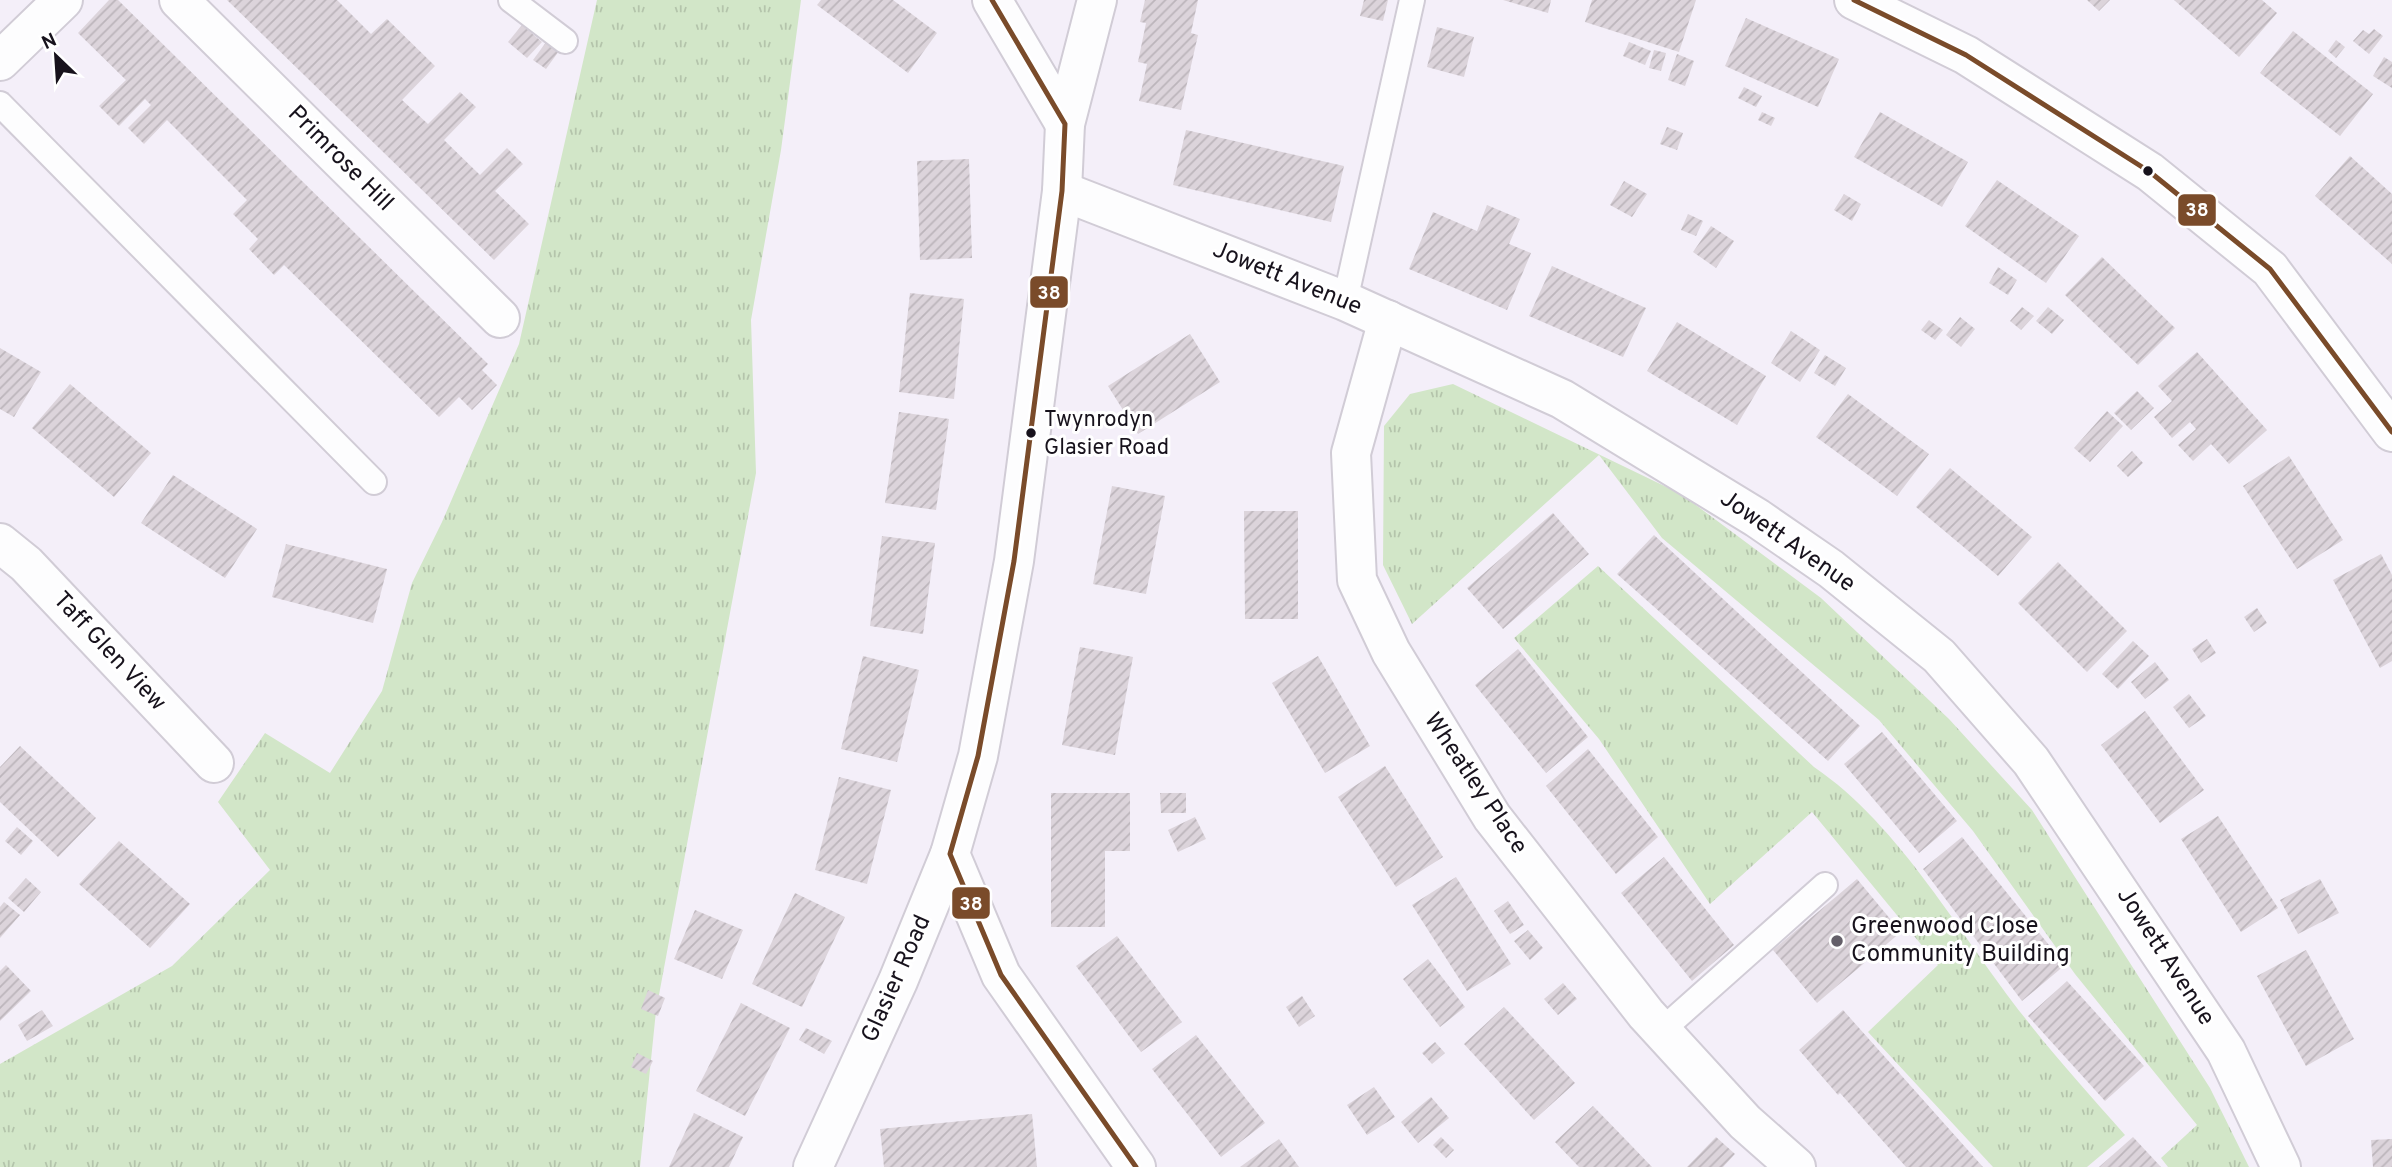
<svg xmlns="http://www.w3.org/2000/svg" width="2392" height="1167" viewBox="0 0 2392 1167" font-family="Overpass,sans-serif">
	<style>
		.grass { fill: url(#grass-tufts) }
		.building { fill: url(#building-hatch) }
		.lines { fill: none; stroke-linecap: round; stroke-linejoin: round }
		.service-casing { stroke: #d1ccd6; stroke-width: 28 }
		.minor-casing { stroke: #d1ccd6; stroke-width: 42 }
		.service { stroke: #fdfdfe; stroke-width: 24 }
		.minor { stroke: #fdfdfe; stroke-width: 38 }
		.bus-1-casing { stroke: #fff; stroke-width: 10 }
		.bus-1 { stroke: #7a4b2a; stroke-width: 5 }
		.bus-dot { fill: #17121c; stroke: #fff; stroke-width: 2.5 }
		.poi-dot { fill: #645f69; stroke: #fff; stroke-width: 2.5 }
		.labels { text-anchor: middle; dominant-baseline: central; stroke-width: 6; stroke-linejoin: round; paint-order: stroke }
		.bus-label { font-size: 22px; fill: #17121c; stroke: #fff; text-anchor: start }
		.street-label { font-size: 24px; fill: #17121c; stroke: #fff }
		.poi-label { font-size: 24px; fill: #17121c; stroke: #fff; text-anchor: start }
		.line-badge { stroke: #fff; stroke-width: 2.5 }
		.badge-label { font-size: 19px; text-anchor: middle; font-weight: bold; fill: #fff }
	</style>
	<defs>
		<pattern id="grass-tufts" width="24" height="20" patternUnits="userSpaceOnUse" patternTransform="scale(1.75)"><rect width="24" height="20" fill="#d2e6c8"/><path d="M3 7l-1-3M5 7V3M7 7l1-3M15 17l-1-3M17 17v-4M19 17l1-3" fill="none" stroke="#b4c4ab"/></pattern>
		<pattern id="building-hatch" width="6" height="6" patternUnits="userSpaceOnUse" patternTransform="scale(1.75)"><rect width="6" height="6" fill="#dcd4db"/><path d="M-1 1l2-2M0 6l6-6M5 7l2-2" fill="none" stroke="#bcb5bb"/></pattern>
	</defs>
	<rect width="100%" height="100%" fill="#f4eff9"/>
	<g class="grass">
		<path d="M597 0H801L781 150 751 320 756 473 656 1011 640 1167H0V1064L172 966 270 870 218 802 265 733 330 773 382 691 412 583 442 522 519 344Z"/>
		<path d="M1453 384 1681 494 1821 598 1949 719 2032 810 2210 1088 2249 1167H2168L2161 1158 2197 1125 2075 974 1973 831 1879 720 1662 538 1599 455 1412 624 1383 565 1384 426 1410 394Z"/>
		<path d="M1598 566 1814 767C1901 826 1960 936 2025 1018 2056 1058 2091 1096 2125 1135L2087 1167H1993L1868 1032 1938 965 1812 812 1710 904 1599 739 1514 638Z"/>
	</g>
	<g class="building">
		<path d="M109 0H118L488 364 482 370 497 385 472 410 459 397 439 417 284 265 274 275 249 249 258 239 233 214 247 200 167 120 144 144 128 128 151 105 145 99 119 126 99 106 126 80 78 33Z"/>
		<path d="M227 0H337L371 34 387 19 435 66 402 100 428 124 460 92 476 107 444 140 480 175 507 148 523 164 495 191 529 224 494 260Z"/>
		<path d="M821 0H893L937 33 908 73 817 5Z"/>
		<path d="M1145 0H1198L1191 33 1198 35 1181 110 1139 101 1147 64 1138 62 1146 23 1140 22Z"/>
		<path d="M1364 0H1388L1383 21 1360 16Z"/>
		<path d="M1503 0H1551L1548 13Z"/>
		<path d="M1592 0H1696L1679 52 1585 22Z"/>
		<path d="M2087 0H2110L2099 11Z"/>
		<path d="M2174 0H2262L2277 13 2239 57Z"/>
		<path d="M1746 18 1839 59 1818 107 1725 66Z"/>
		<path d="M522 25 542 42 527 58 508 42Z"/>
		<path d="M1437 27 1474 37 1464 77 1427 67Z"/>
		<path d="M2374 29 2383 36 2369 54 2353 41 2363 30 2369 34Z"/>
		<path d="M2293 31 2373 94 2340 136 2260 73Z"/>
		<path d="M2336 40 2345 47 2336 58 2328 51Z"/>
		<path d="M547 41 559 51 546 69 533 60Z"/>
		<path d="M1629 42 1651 51 1645 65 1623 56Z"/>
		<path d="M1654 50 1666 53 1661 71 1649 68Z"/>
		<path d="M1677 54 1694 61 1685 86 1668 80Z"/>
		<path d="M2384 57 2392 62V88L2373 76Z"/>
		<path d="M1744 87 1762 96 1756 107 1738 98Z"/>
		<path d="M1762 112 1775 118 1771 126 1758 120Z"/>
		<path d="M1880 112 1968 162 1942 207 1854 157Z"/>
		<path d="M1667 127 1683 133 1677 150 1660 144Z"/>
		<path d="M1186 130 1344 166 1331 222 1173 185Z"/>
		<path d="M2350 156 2392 194V264L2315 196Z"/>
		<path d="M969 159 972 258 920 260 917 161Z"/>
		<path d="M1997 180 2079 236 2046 283 1965 226Z"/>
		<path d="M1624 181 1647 194 1632 217 1610 205Z"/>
		<path d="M1844 194 1861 204 1852 221 1834 210Z"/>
		<path d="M1487 205 1520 219 1509 244 1531 253 1507 310 1409 269 1433 212 1477 231Z"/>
		<path d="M1688 214 1703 221 1696 236 1681 230Z"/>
		<path d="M1711 226 1734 241 1716 268 1693 252Z"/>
		<path d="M2102 257 2175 328 2138 365 2065 295Z"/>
		<path d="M1552 266 1646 308 1623 357 1529 316Z"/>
		<path d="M1998 267 2017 280 2008 295 1989 283Z"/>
		<path d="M910 293 964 299 954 399 899 392Z"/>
		<path d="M2022 307 2034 316 2021 330 2010 321Z"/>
		<path d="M2048 307 2064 320 2052 334 2036 321Z"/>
		<path d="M1960 317 1975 329 1961 347 1946 335Z"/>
		<path d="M1929 320 1943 330 1935 340 1921 330Z"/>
		<path d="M1677 322 1766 376 1737 425 1647 371Z"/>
		<path d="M1791 331 1820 350 1800 382 1771 363Z"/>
		<path d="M1190 334 1220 382 1138 434 1108 386Z"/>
		<path d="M0 348 41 372 14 417 0 409Z"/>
		<path d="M2197 352 2267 430 2229 464 2211 444 2193 461 2178 445 2196 429 2190 422 2172 438 2154 417 2172 401 2158 386Z"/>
		<path d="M1825 355 1846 368 1835 386 1814 373Z"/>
		<path d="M70 384 151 453 114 497 32 428Z"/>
		<path d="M2137 391 2154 408 2131 430 2114 413Z"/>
		<path d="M1848 394 1929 454 1897 496 1816 437Z"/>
		<path d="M2107 411 2123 426 2090 462 2074 448Z"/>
		<path d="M899 412 949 419 936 510 885 503Z"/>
		<path d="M2132 451 2143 463 2128 477 2117 466Z"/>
		<path d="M2289 456 2343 540 2297 569 2243 486Z"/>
		<path d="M1950 468 2032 537 1998 576 1916 507Z"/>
		<path d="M173 475 257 529 225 578 141 523Z"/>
		<path d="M1112 486 1165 496 1146 594 1093 584Z"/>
		<path d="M1244 511H1298V619H1245Z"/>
		<path d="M1553 513 1589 554 1503 629 1467 588Z"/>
		<path d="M1654 535 1860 726 1828 761 1617 574Z"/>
		<path d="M882 536 935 543 923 634 870 626Z"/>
		<path d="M286 544 387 569 373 623 272 597Z"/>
		<path d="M2381 554 2392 575V661L2380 668 2333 580Z"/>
		<path d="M2058 562 2127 631 2087 672 2018 603Z"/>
		<path d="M2257 608 2267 623 2254 632 2244 617Z"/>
		<path d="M2207 639 2216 653 2201 663 2192 649Z"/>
		<path d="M2133 641 2149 656 2118 689 2102 674Z"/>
		<path d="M1080 647 1133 657 1115 755 1062 745Z"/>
		<path d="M1518 649 1588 737 1546 773 1475 685Z"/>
		<path d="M863 656 919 670 897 762 841 749Z"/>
		<path d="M1318 656 1370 746 1325 773 1272 683Z"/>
		<path d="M2155 662 2169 680 2145 699 2131 682Z"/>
		<path d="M2189 694 2206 716 2189 728 2173 707Z"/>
		<path d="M2145 711 2204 790 2160 823 2101 745Z"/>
		<path d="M1882 732 1957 821 1919 853 1844 764Z"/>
		<path d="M20 746 96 818 58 857 0 802V767Z"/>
		<path d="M1588 749 1658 837 1616 874 1546 786Z"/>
		<path d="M1385 766 1443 857 1396 887 1338 797Z"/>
		<path d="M839 777 891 790 867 884 815 870Z"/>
		<path d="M1051 793H1130V851H1105V927H1051Z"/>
		<path d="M1160 793H1186V813H1161Z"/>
		<path d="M2218 816 2278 908 2241 932 2181 839Z"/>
		<path d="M1195 817 1206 839 1178 852 1168 830Z"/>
		<path d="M17 827 33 841 21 855 5 841Z"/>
		<path d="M1962 837 2065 965 2022 1001 1923 869Z"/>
		<path d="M119 841 190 904 150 948 79 884Z"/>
		<path d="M1664 857 1734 945 1692 981 1621 893Z"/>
		<path d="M1456 877 1511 964 1467 991 1412 905Z"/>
		<path d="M26 878 41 892 24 912 8 898Z"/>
		<path d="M1857 879 1901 932 1817 1003 1773 950Z"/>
		<path d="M2320 879 2339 913 2298 934 2280 900Z"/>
		<path d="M795 893 845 917 802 1007 752 984Z"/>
		<path d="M1508 901 1524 925 1510 934 1494 911Z"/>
		<path d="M4 902 20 915 0 938V907Z"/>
		<path d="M695 910 743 930 722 979 674 959Z"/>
		<path d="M1528 930 1543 948 1530 960 1514 941Z"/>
		<path d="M1117 936 1182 1022 1141 1052 1076 966Z"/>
		<path d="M2306 950 2354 1039 2306 1066 2257 976Z"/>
		<path d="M1428 959 1465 1007 1440 1027 1403 979Z"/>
		<path d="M6 965 31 991 0 1021V971Z"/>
		<path d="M2067 981 2144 1066 2105 1101 2028 1016Z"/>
		<path d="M1563 983 1577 999 1558 1015 1544 999Z"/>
		<path d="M648 990 665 998 658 1016 641 1009Z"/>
		<path d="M1302 996 1315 1016 1299 1027 1286 1007Z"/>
		<path d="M741 1003 790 1028 745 1116 696 1091Z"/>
		<path d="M1504 1007 1575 1083 1534 1120 1464 1044Z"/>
		<path d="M42 1010 53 1026 27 1041 18 1025Z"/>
		<path d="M1843 1010 1983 1167H1906L1840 1093 1838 1095 1799 1050Z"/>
		<path d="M806 1028 832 1041 824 1054 799 1040Z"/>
		<path d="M1196 1035 1265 1123 1221 1157 1152 1069Z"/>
		<path d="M1435 1042 1445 1053 1432 1064 1422 1053Z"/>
		<path d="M637 1053 653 1061 646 1074 631 1067Z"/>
		<path d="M1374 1087 1395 1117 1367 1135 1347 1105Z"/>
		<path d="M1431 1097 1449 1118 1418 1143 1401 1122Z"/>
		<path d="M1593 1106 1627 1141 1652 1167H1579L1555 1142Z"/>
		<path d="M694 1113 743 1137 729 1167H669Z"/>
		<path d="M1032 1114 1037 1167H884L880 1129Z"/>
		<path d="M1441 1137 1454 1150 1446 1158 1433 1145Z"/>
		<path d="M1716 1137 1735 1154 1723 1167H1687Z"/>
		<path d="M2133 1137 2161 1167H2099Z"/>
		<path d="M1279 1139 1299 1167H1240Z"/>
		<path d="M2392 1139V1167H2373L2371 1140Z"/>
	</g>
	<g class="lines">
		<defs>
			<g id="service">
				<path d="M511 0 565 41"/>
				<path d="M0 104 374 482"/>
				<path d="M1345 301 1412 0"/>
				<path d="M1661 1031 1825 885"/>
			</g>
			<g id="minor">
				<path d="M179 0 500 318"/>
				<path d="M992 0 1065 124"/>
				<path d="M1854 0 1966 55 2150 172 2270 269 2392 432"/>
				<path d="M0 61 63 0"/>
				<path d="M1062 191 1345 301 1562 399 1757 518 1831 569 1939 656 2031 761 2226 1051 2281 1167"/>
				<path d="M1388 320 1351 453 1357 580 1391 652 1492 817 1646 1014 1745 1122 1796 1167"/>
				<path d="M0 543 26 564 214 763"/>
				<path d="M950 854 1001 975 1136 1167"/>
				<path d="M813 1167 898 981 950 854 978 756 1014 561 1062 191 1065 124 1097 0"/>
			</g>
		</defs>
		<use href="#service" class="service-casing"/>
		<use href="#minor" class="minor-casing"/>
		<use href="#service" class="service"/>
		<use href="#minor" class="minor"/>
		<defs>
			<g id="bus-1">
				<path d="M992 0 1065 124 1062 191 1014 561 978 756 950 854 1001 975 1136 1167"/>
				<path d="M1854 0 1966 55 2150 172 2270 269 2392 432"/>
			</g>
		</defs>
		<use href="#bus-1" class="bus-1-casing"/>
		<use href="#bus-1" class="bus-1"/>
	</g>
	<g class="bus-dot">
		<circle cx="2148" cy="171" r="6"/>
		<circle cx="1031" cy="433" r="6"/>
	</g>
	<circle class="poi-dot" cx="1837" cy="941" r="7"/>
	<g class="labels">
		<g class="bus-label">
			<text x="1044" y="420">Twynrodyn<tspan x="1044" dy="28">Glasier Road</tspan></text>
		</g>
		<g class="street-label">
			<text transform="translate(340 159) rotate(45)">Primrose Hill</text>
			<text transform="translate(1287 279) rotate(22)">Jowett Avenue</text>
			<text transform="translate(1787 542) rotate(35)">Jowett Avenue</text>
			<text transform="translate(109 652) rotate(47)">Taff Glen View</text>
			<text transform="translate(1475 784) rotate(56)">Wheatley Place</text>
			<text transform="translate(2165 957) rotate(57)">Jowett Avenue</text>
			<text transform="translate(897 979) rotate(-66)">Glasier Road</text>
		</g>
		<g class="poi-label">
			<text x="1851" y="927">Greenwood Close<tspan x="1851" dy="28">Community Building</tspan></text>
		</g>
	</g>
	<g class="line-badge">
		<rect x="2177" y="193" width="40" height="34" rx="7" fill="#7a4b2a"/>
		<rect x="1029" y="275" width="40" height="34" rx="7" fill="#7a4b2a"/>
		<rect x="951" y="886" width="40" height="34" rx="7" fill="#7a4b2a"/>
	</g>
	<g class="badge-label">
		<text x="2197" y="216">38</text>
		<text x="1049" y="299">38</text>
		<text x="971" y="910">38</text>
	</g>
	<g transform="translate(56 56) rotate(335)" stroke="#ffffff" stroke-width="5" paint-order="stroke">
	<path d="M0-5L12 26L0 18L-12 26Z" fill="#17121c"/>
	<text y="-10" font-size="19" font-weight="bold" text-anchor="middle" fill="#17121c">N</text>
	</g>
</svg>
